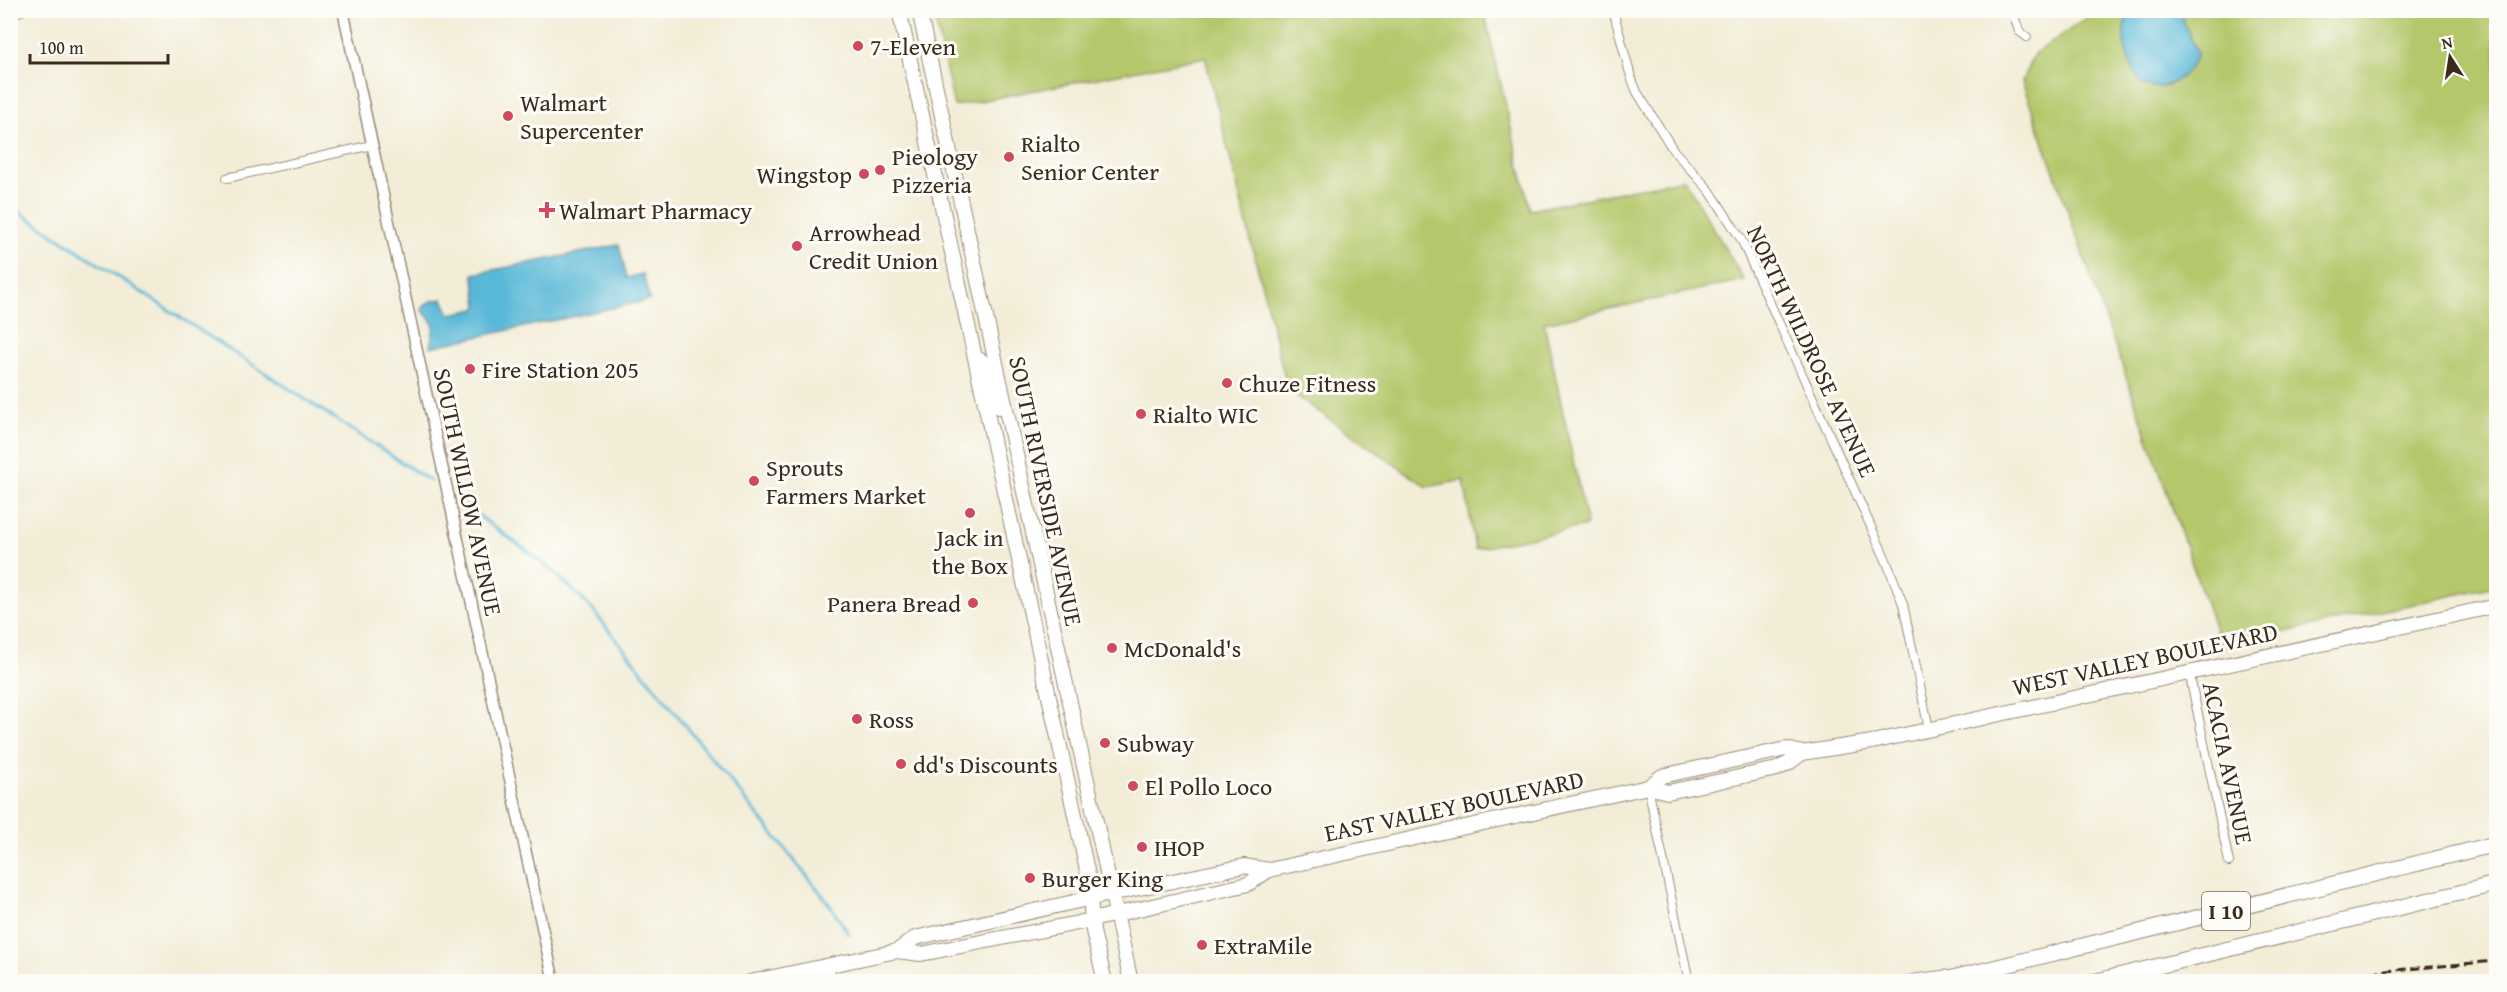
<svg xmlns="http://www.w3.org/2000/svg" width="2507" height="992" viewBox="0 0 2507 992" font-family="'Gentium Book Plus',serif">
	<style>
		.green { fill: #b4c76b; stroke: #787844; stroke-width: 1.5 }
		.water { fill: #58b8d7; stroke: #4a717a; stroke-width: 1.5 }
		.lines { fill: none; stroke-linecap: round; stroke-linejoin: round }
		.stream { stroke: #58b8d7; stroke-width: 3 }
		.minor-casing { stroke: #978c7a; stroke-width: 10 }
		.tertiary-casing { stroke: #978c7a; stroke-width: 13 }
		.secondary-casing { stroke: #978c7a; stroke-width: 14 }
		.primary-casing { stroke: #978c7a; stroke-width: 16 }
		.motorway-casing { stroke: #978c7a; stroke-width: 17 }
		.minor { stroke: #fff; stroke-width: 8 }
		.tertiary { stroke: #fff; stroke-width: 10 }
		.secondary { stroke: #fff; stroke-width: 12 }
		.primary { stroke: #fff; stroke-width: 14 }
		.motorway { stroke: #fff; stroke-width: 15 }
		.rail { stroke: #3b2a1e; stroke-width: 3; stroke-dasharray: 9 4.5; stroke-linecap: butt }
		.poi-dot { fill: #d1495b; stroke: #fdfcf7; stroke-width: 2 }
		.labels { text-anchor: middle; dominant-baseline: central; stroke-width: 6; stroke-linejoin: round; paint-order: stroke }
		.shield { fill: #fdfcf7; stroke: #75695f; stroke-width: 1.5 }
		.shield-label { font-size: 22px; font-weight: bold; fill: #3b2a1e }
		.poi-label { font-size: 24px; fill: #3b2a1e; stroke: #fdfcf7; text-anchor: start }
		.street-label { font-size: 24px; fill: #3b2a1e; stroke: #fdfcf7 }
	</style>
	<rect width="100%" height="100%" fill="#fdfcf7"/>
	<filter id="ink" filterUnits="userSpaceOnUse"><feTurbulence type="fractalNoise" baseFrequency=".0167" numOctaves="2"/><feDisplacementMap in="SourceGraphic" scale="12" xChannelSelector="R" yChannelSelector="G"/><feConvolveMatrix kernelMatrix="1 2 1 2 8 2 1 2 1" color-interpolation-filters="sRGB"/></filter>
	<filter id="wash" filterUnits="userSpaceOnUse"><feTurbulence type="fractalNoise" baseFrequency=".008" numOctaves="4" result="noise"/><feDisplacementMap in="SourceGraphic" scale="24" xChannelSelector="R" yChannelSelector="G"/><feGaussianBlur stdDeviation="1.35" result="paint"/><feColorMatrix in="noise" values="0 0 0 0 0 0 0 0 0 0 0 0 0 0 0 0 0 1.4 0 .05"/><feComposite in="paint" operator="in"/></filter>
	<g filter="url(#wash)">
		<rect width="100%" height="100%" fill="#f3edd7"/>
		<g class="green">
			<path d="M933 11H1484L1530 210 1684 179 1744 280 1544 323 1587 526 1475 549 1464 480 1427 487 1288 390 1205 57 954 106Z"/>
			<path d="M2097 11H2496V586L2221 646 2022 81 2034 54Z"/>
		</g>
		<g class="water">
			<path d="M2131 11H2179L2197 53C2191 75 2162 98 2140 82 2128 61 2115 33 2131 11Z"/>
			<path d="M619 245 627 278 643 274 650 300 430 347C432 324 441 331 422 310 426 301 434 300 443 299L450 314 476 309 478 305 473 274Z"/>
		</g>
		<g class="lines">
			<g class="stream">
				<path d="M10 206 430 481"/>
				<path d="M466 506C487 523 509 537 531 554 553 570 572 589 591 608L827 901 849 934"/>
				<path d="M871 980V982"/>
			</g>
		</g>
	</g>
	<g filter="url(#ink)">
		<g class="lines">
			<defs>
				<g id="minor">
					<path d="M1613 10 1631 77 1637 92 1674 151 1710 191 1741 239 1886 560 1903 604 1929 729"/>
					<path d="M2012 10 2019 31 2027 37"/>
					<path d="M227 178 372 145"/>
					<path d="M2189 672 2229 862"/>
					<path d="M1648 787 1689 982"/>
					<path d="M829 965 833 982"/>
				</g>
				<path id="tertiary" d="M343 10 554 982"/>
				<path id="secondary" d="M10 12 19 10"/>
				<g id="primary">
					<path d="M899 10 1088 875 1093 931 1105 982"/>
					<path d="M919 10 1131 982"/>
					<path d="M976 359 981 360 985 365 998 407"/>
					<path d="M1648 787 1668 792 1777 769 1789 763 1802 753"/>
					<path d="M897 951 915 938 1087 899 1244 866 1269 870 1648 787 1662 776 1786 749 1802 753 1872 742 2496 606"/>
					<path d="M750 982 897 951 921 954 1078 923 1248 884 1269 870"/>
				</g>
				<g id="motorway">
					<path d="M1915 982 1946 978"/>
					<path d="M1937 982 2496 844"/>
					<path d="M2093 982 2496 884"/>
				</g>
			</defs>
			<use href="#minor" class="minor-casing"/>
			<use href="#tertiary" class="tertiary-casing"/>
			<use href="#secondary" class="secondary-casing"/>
			<use href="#primary" class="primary-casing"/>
			<use href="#motorway" class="motorway-casing"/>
			<use href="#minor" class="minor"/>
			<use href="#tertiary" class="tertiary"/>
			<use href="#secondary" class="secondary"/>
			<use href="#primary" class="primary"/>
			<use href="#motorway" class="motorway"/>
			<path class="rail" d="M2304 982 2385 971 2496 961"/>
		</g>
	</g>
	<g class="poi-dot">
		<circle cx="858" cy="46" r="6"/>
		<circle cx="508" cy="116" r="6"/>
		<circle cx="1009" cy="157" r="6"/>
		<circle cx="880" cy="170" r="6"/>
		<circle cx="864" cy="174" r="6"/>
		<path d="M544 201h6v6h6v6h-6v6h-6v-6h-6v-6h6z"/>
		<circle cx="797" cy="246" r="6"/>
		<circle cx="470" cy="369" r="6"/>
		<circle cx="1227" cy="383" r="6"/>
		<circle cx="1141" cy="414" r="6"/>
		<circle cx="754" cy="481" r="6"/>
		<circle cx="970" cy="513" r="6"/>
		<circle cx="973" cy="603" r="6"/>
		<circle cx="1112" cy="648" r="6"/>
		<circle cx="857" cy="719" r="6"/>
		<circle cx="1105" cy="743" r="6"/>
		<circle cx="901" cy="764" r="6"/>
		<circle cx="1133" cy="786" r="6"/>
		<circle cx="1142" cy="847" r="6"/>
		<circle cx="1030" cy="878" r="6"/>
		<circle cx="1202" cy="945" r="6"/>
	</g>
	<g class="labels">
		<rect class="shield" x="2202" y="892" width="48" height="38" rx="4.5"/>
		<g class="shield-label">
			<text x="2226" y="911">I 10</text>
		</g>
		<g class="poi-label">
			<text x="870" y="46">7-Eleven</text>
			<text x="520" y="102">Walmart<tspan x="520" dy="28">Supercenter</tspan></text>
			<text x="1021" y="143">Rialto<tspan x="1021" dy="28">Senior Center</tspan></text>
			<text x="892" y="156">Pieology<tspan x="892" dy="28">Pizzeria</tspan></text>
			<text x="852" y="174" text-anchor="end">Wingstop</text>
			<text x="559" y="210">Walmart Pharmacy</text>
			<text x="809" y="232">Arrowhead<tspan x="809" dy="28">Credit Union</tspan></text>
			<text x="482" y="369">Fire Station 205</text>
			<text x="1239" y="383">Chuze Fitness</text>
			<text x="1153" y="414">Rialto WIC</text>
			<text x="766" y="467">Sprouts<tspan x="766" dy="28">Farmers Market</tspan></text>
			<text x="970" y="537" text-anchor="middle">Jack in<tspan x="970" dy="28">the Box</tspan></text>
			<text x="961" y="603" text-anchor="end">Panera Bread</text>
			<text x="1124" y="648">McDonald's</text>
			<text x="869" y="719">Ross</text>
			<text x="1117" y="743">Subway</text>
			<text x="913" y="764">dd's Discounts</text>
			<text x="1145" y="786">El Pollo Loco</text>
			<text x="1154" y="847">IHOP</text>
			<text x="1042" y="878">Burger King</text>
			<text x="1214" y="945">ExtraMile</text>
		</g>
		<g class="street-label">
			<text transform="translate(1812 351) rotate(65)">NORTH WILDROSE AVENUE</text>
			<text transform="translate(1046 491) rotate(78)">SOUTH RIVERSIDE AVENUE</text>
			<text transform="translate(468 492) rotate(78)">SOUTH WILLOW AVENUE</text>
			<text transform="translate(2145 659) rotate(-12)">WEST VALLEY BOULEVARD</text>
			<text transform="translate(2228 763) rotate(78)">ACACIA AVENUE</text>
			<text transform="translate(1454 806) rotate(-12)">EAST VALLEY BOULEVARD</text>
		</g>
	</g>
	<rect width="2507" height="992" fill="none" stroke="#fdfcf7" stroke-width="36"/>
	<g transform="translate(2450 57) rotate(348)" stroke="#fdfcf7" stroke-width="4.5" paint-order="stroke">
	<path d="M0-4.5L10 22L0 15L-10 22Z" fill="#3b2a1e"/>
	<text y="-9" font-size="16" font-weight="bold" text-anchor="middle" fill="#3b2a1e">N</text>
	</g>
	<path d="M30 54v9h138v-9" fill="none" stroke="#3b2a1e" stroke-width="3"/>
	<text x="39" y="54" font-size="18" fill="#3b2a1e" stroke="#fdfcf7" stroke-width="4.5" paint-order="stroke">100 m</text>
</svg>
